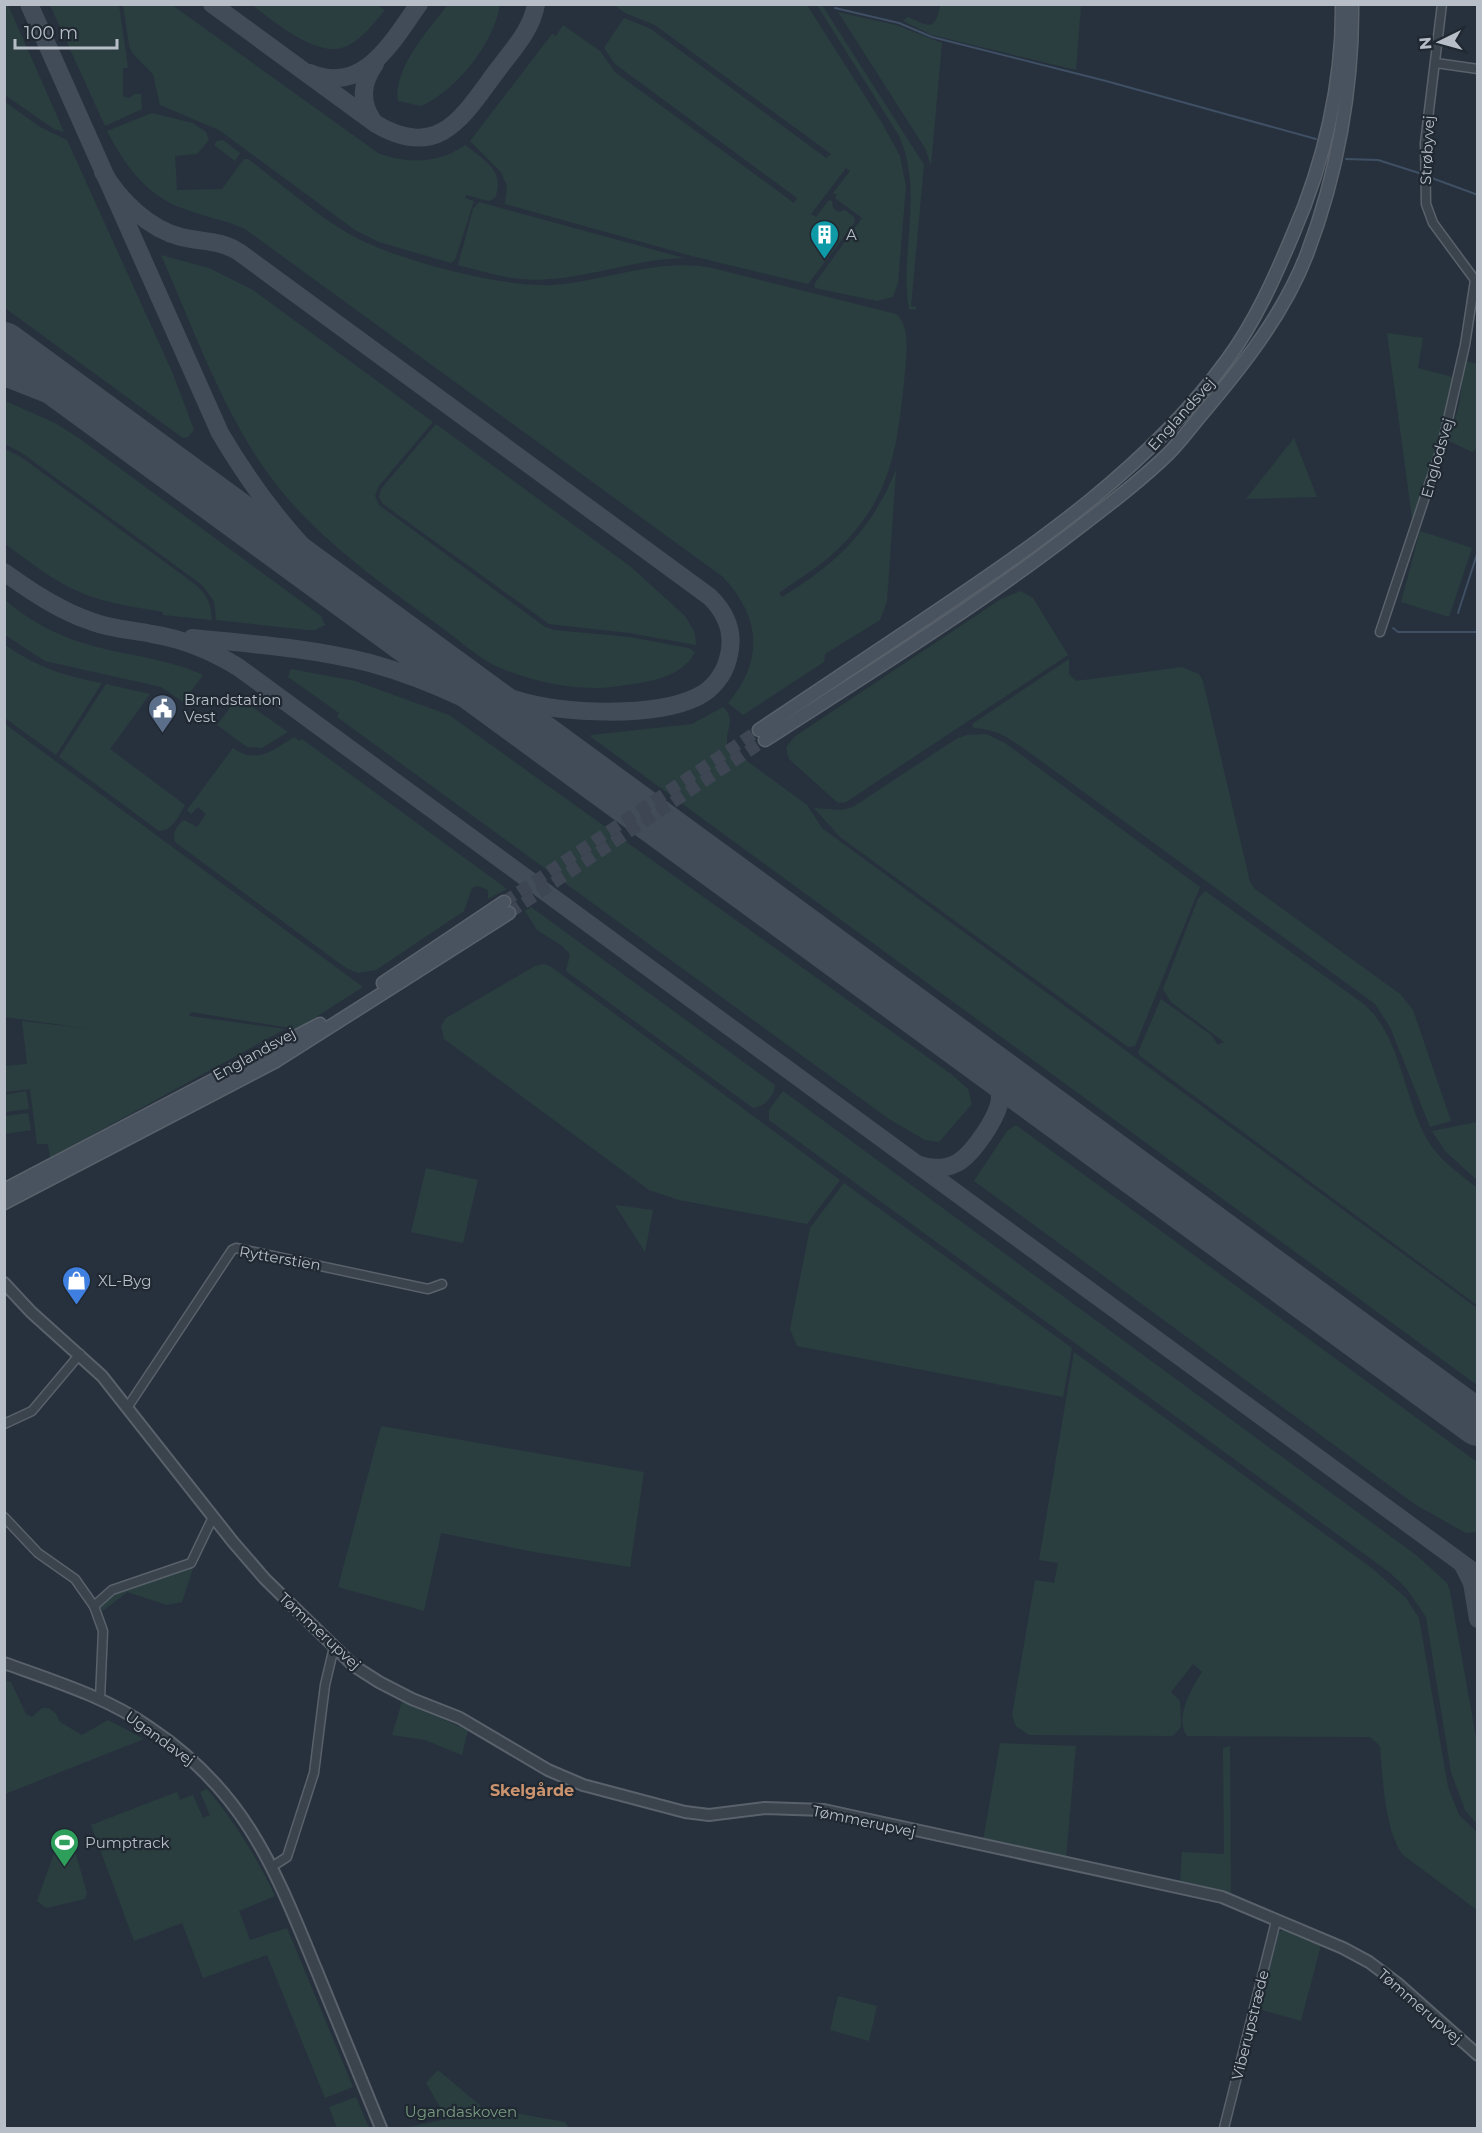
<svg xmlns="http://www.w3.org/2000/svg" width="1482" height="2133" viewBox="0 0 1482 2133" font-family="Montserrat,sans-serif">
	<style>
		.green { fill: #2a3e3f }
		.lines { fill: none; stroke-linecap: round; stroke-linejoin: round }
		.stream { stroke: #3f4f64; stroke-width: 2 }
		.taxiway { stroke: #424c58; stroke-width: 18 }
		.runway { stroke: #424c58; stroke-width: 46 }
		.secondary-tunnel { stroke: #3d4652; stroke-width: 12; stroke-dasharray: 12 6; stroke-linecap: butt }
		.minor-casing { stroke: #59616b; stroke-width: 11 }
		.tertiary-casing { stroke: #59616b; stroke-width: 14 }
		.secondary-casing { stroke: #59616b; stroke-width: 15 }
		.minor { stroke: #3b434d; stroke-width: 8 }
		.tertiary { stroke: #3b434d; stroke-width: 10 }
		.secondary { stroke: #49525f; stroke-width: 12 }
		.labels { text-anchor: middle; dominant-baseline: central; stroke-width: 4.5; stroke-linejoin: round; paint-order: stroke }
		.street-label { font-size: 15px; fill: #b7bec8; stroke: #202832 }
		.poi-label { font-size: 15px; fill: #b7bec8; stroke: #202832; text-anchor: start }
		.park-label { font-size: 15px; fill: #789b7f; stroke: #202832 }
		.neighbourhood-label { font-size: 16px; font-weight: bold; fill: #cb946f; stroke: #202832 }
	</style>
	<rect width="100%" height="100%" fill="#27313d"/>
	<g class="green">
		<path d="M8 5 64 132 54 129 5 95 4 5Z"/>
		<path d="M50 5H119L128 68H123V96L129 98 135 94H141L142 109 105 126Z"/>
		<path d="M123 5H172L378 153C407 164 439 164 465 145 484 160 506 171 495 198L489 201 466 195 465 198 474 201 455 260 451 263 379 242 355 230 219 130 160 105 153 74 133 54 129 46Z"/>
		<path d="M377 5 385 10C374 23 362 39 347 46 318 60 274 21 252 5Z"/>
		<path d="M448 5H500C493 44 457 90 421 106L398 101C392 70 430 27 448 5Z"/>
		<path d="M614 5H807L882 123 900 156 906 186 898 283 893 297 877 301 815 288V283L862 218 835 198 837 195 833 193 850 171 846 168 811 214 816 217 829 200 832 201 833 208 838 212 845 210 854 217 855 222 808 284 692 256 505 204 507 186 501 172 470 141 552 34 556 36 563 25 600 51 615 72 794 203 797 198 615 64 604 48 624 18 651 29 826 158 831 154 655 25 627 14Z"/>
		<path d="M817 5H822L924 165 911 306 916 307V310L909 309C899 250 925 191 898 134Z"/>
		<path d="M940 5H1081L1076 70 932 35 903 21 908 17C929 27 936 31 940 5Z"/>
		<path d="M838 12 896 25 942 43 931 165 925 148Z"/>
		<path d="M5 102 40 127 67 140 173 374 194 430 188 437 183 438 5 308Z"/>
		<path d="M152 113 193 123 206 132 209 140 197 154 175 156 177 190 222 189 244 159H248C282 184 314 214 351 235 395 260 503 288 553 285 609 281 660 256 716 269L896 314C911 325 906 356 905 372 897 451 892 502 828 558 813 571 795 581 779 593L782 597C837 563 871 531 896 470L887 601 880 620 825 654 824 662 743 715 728 703C764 661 761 617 723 577L245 229C223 219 200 216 179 207 144 193 124 163 107 131Z"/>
		<path d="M223 140 240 153 235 161 214 145 217 141Z"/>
		<path d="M479 202 684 258C629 259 576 284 520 279 499 277 478 270 458 265L473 209Z"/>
		<path d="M161 255 209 268 253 290 433 422 378 487 375 496 379 505 545 627 554 630 629 637 689 648 695 652C680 681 640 683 611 687 575 691 529 681 496 666 477 657 458 639 441 627 374 578 304 530 258 459 217 396 191 323 161 255Z"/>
		<path d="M1387 333 1423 338 1418 368 1453 377 1439 439 1415 518H1412Z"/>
		<path d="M1465 361 1477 364V448L1472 452 1449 441 1459 405Z"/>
		<path d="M5 401 55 423 80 439 321 616 325 625 315 630H308L216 620 214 601 202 585 22 453 5 444Z"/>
		<path d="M436 424 631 567 685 616 695 633 696 645 629 633 549 624 383 504 379 497 381 489Z"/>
		<path d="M1294 438 1317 497 1246 499Z"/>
		<path d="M5 449 21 457 196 585C208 596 211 604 212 620L163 615V612C136 607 108 604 82 593 54 582 29 561 5 544Z"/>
		<path d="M1420 531 1472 548 1449 617 1401 602Z"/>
		<path d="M1021 591 1033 598 1068 655 846 802 838 803 789 759 786 748 794 737 1001 599Z"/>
		<path d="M5 600C29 621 59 637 90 645 128 656 166 658 203 675L183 702 161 687 45 661 5 635Z"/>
		<path d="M5 645C35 666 66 677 102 683L56 755 5 718Z"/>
		<path d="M1069 659V674L1076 681 1182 667 1199 674 1203 681 1250 882 1255 889 1400 994 1413 1010 1451 1121 1430 1127 1390 1027 1375 1004 1026 750C1009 738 996 729 974 728L972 724Z"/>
		<path d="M291 669 355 681 449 715 951 1074 968 1089 972 1104 939 1142 925 1140 889 1119 337 717 339 713 288 677Z"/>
		<path d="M106 684 150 694 110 749 185 805C178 816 173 831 159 831L59 757Z"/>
		<path d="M238 697 288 732 262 748 247 747 217 725Z"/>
		<path d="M723 707C738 721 723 731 728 747L807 805 822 828 1477 1308V1385L591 737V735L692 724Z"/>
		<path d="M5 724 363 987 297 1029 191 1012 189 1016 285 1029 50 1158 48 1144H37L30 1089 5 1092V1066L27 1064 22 1021 91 1029 5 1017Z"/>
		<path d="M986 734 1005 743 1200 887 1135 1046 1128 1047 840 837 814 808 842 810 853 807 956 739 967 735Z"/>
		<path d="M294 737 300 741 302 739 507 889 488 899V890L478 886 472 888 464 911 376 970 358 973 346 968 175 842C172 833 177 825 184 820L197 827 206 814 198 807 191 814 187 810 233 748C256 765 274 750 294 737Z"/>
		<path d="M1205 891 1361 1002C1403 1034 1403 1105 1432 1147 1443 1163 1463 1176 1477 1188V1305L1140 1056 1138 1052 1161 999 1211 1035 1218 1045 1224 1042 1171 1002 1163 989 1198 899Z"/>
		<path d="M531 907 775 1085C774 1097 764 1107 753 1108L566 971 570 954 562 946 537 930 525 911Z"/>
		<path d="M544 964 550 966 840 1180 807 1224 679 1200 649 1190 444 1039 441 1026 446 1018 535 966Z"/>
		<path d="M26 1091 29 1109 5 1112V1095Z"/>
		<path d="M783 1091 1416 1555 1447 1583 1450 1591 1477 1743V1824L1465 1810 1451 1772 1426 1617 1406 1588 1389 1572 769 1120V1110Z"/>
		<path d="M28 1113 31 1130 5 1134V1116Z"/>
		<path d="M1477 1122H1478L1477 1180 1445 1151 1432 1131Z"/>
		<path d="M1016 1125 1477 1462V1532L1466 1533 1416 1505 974 1181 1007 1131Z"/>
		<path d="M426 1168 478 1180 463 1243 411 1232Z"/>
		<path d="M844 1183 1072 1348 1063 1397 797 1346 790 1329 810 1228Z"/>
		<path d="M615 1205 653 1210 645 1252Z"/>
		<path d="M1074 1352 1373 1569 1406 1598 1419 1618 1448 1787 1459 1815 1477 1832V1910L1403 1855C1384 1829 1383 1777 1380 1746L1370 1737 1187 1736C1174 1718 1192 1688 1202 1672L1193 1664 1171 1692 1180 1701 1181 1727 1173 1736 1029 1735 1016 1726 1012 1715 1035 1580 1054 1583 1058 1563 1039 1560Z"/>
		<path d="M381 1426 644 1472 630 1567 534 1552 441 1533 424 1611 338 1587Z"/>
		<path d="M195 1562 182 1602 167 1605 127 1592 103 1611 99 1605 113 1593Z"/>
		<path d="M5 1680 11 1682 26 1714 32 1717 42 1708H49L56 1714 60 1722 82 1735 108 1720 144 1739 5 1794Z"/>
		<path d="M402 1702 468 1730 462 1755 425 1740 392 1735Z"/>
		<path d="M1000 1743 1076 1746 1066 1858 983 1841Z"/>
		<path d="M1230 1746 1231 1894 1180 1881 1182 1852 1224 1854 1223 1748Z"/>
		<path d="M207 1789C235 1822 256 1856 275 1896L239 1911 250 1940 287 1928 353 2087 325 2098 267 1955 203 1978 182 1923 134 1941 91 1825 177 1792 180 1800 193 1795 203 1818 210 1815 200 1792Z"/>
		<path d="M71 1837 87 1893 85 1899 46 1908 37 1901 58 1842Z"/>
		<path d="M1284 1930 1321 1945 1301 2021 1259 2009 1279 1932Z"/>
		<path d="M838 1996 877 2006 869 2041 830 2030Z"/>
		<path d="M438 2070 482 2107 565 2122 569 2128H404L447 2119 426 2083Z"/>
		<path d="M356 2097 369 2128H337L329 2107Z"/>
	</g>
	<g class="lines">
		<g class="stream">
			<path d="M835 8 899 23 932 37 1106 81 1316 139"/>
			<path d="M1346 159 1378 160 1419 173"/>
			<path d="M1429 177 1478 195"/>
			<path d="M1458 613 1478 551"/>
			<path d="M1393 628 1398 632H1478"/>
		</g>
		<g class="taxiway">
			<path d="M29 4 220 433C266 511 313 564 383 621"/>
			<path d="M212 4 376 124C441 162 464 114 499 68 514 48 532 29 536 4"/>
			<path d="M310 73C364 96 393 40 419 4"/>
			<path d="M373 121C359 101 362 82 375 64"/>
			<path d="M103 172C119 200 149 229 181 237 202 242 220 240 239 252L710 597C727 614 735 635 728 659 724 675 712 690 697 697 654 718 563 714 517 700 488 691 462 676 435 660"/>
			<path d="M4 377 60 399 135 440"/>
			<path d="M4 572C32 592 60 611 93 622 112 629 132 630 152 634 183 639 212 651 238 667L1478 1575"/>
			<path d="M192 638C251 644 312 648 370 663 436 681 495 712 554 747"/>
			<path d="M920 1165C932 1169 945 1169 957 1163 973 1154 999 1116 1000 1098 1000 1086 995 1077 990 1067"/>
			<path d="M1463 1565 1472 1583 1478 1619"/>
		</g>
		<path class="runway" d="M4 345 1478 1423"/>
		<g class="secondary-tunnel">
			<path d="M504 902 759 730"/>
			<path d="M509 913 765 740"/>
		</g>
		<defs>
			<g id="minor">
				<path d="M1442 4 1425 143 1426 204 1433 223 1475 280"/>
				<path d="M1436 63 1478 69"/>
				<path d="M1380 632 1442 446 1465 345 1475 280"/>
				<path d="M127 1408 232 1250 236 1248 428 1289 442 1284"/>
				<path d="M4 1424 32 1411 80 1354"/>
				<path d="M4 1517 38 1553 75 1579 94 1606 103 1631 100 1699"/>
				<path d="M94 1606 112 1590 191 1563 213 1517"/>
				<path d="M273 1866 287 1857 314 1773 325 1685 334 1647"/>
				<path d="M1224 2128 1276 1921"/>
			</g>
			<g id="tertiary">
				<path d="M4 1283 31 1312 102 1376 233 1542 265 1579 354 1666 379 1682 412 1699 460 1718 548 1770 583 1785 685 1812 709 1815 765 1808 824 1810 1222 1897 1343 1948 1369 1962 1397 1983 1478 2055"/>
				<path d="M4 1663C54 1681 106 1697 149 1727 245 1791 274 1867 316 1969 338 2022 359 2075 381 2128"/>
			</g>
			<g id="secondary">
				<path d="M759 730C816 692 873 654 931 615 1038 543 1150 466 1227 360 1255 322 1275 277 1293 234 1324 163 1343 82 1342 4"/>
				<path d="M765 740C866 675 968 612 1064 539 1099 512 1136 485 1168 454 1182 440 1194 423 1207 408 1246 362 1285 311 1307 254 1337 175 1353 88 1352 4"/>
				<path d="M383 983 504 902"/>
				<path d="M4 1190 320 1024"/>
				<path d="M4 1203 276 1061 509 913"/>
			</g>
		</defs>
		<use href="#minor" class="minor-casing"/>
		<use href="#tertiary" class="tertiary-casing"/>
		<use href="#secondary" class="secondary-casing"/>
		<use href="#minor" class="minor"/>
		<use href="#tertiary" class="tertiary"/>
		<use href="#secondary" class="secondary"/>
	</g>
	<defs>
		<symbol id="building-pin" viewBox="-11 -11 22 30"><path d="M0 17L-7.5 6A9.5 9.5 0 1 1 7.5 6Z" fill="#0f9aa8" stroke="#202832"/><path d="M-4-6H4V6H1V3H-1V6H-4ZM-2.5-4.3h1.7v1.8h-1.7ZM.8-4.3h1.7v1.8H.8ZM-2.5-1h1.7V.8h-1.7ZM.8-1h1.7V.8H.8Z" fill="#fff"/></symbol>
		<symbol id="civic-pin" viewBox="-11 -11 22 30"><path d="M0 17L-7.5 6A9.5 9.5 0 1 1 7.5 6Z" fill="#5c6f8a" stroke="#202832"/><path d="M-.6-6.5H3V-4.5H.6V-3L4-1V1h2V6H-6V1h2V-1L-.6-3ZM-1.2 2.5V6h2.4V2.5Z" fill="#fff"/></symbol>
		<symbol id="shop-pin" viewBox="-11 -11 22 30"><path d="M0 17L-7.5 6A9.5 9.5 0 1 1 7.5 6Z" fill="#3f7fe0" stroke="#202832"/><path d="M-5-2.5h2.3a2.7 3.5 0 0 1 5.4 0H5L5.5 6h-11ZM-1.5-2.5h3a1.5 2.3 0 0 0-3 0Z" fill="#fff"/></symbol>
		<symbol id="stadium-pin" viewBox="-11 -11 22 30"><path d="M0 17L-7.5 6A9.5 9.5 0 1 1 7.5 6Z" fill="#2e9e5b" stroke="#202832"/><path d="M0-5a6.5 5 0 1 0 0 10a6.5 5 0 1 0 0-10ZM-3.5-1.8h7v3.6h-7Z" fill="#fff"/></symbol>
	</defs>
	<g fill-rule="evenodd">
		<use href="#building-pin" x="808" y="218" width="33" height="45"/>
		<use href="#civic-pin" x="146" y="692" width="33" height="45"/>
		<use href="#shop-pin" x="60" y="1264" width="33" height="45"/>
		<use href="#stadium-pin" x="48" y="1826" width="33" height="45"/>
	</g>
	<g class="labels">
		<g class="street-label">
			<text transform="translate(1427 150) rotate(-87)">Strøbyvej</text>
			<text transform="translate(1181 414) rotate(-48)">Englandsvej</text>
			<text transform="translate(1437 458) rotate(-74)">Englodsvej</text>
			<text transform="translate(254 1054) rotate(-29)">Englandsvej</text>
			<text transform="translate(280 1258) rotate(10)">Rytterstien</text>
			<text transform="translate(320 1631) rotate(43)">Tømmerupvej</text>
			<text transform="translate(160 1738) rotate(36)">Ugandavej</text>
			<text transform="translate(864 1821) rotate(12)">Tømmerupvej</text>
			<text transform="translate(1420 2006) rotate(41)">Tømmerupvej</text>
			<text transform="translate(1250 2025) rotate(-76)">Viberupstræde</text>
		</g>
		<g class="poi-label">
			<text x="846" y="234">A</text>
			<text x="184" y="699">Brandstation<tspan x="184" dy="17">Vest</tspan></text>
			<text x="98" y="1280">XL-Byg</text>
			<text x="85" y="1842">Pumptrack</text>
		</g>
		<g class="park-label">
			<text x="461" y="2111">Ugandaskoven</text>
		</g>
		<g class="neighbourhood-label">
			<text x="532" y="1790">Skelgårde</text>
		</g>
	</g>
	<rect width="1482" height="2133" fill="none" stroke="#b7bec8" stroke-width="12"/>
	<g transform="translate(1440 42) rotate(265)" stroke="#202832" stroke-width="4.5" paint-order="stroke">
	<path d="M0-4.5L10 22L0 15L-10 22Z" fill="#b7bec8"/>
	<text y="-9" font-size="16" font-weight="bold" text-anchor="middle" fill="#b7bec8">N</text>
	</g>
	<path d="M15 39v9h102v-9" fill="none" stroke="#b7bec8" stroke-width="3"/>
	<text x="24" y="39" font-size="18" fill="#b7bec8" stroke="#202832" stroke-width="4.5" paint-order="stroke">100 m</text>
</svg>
